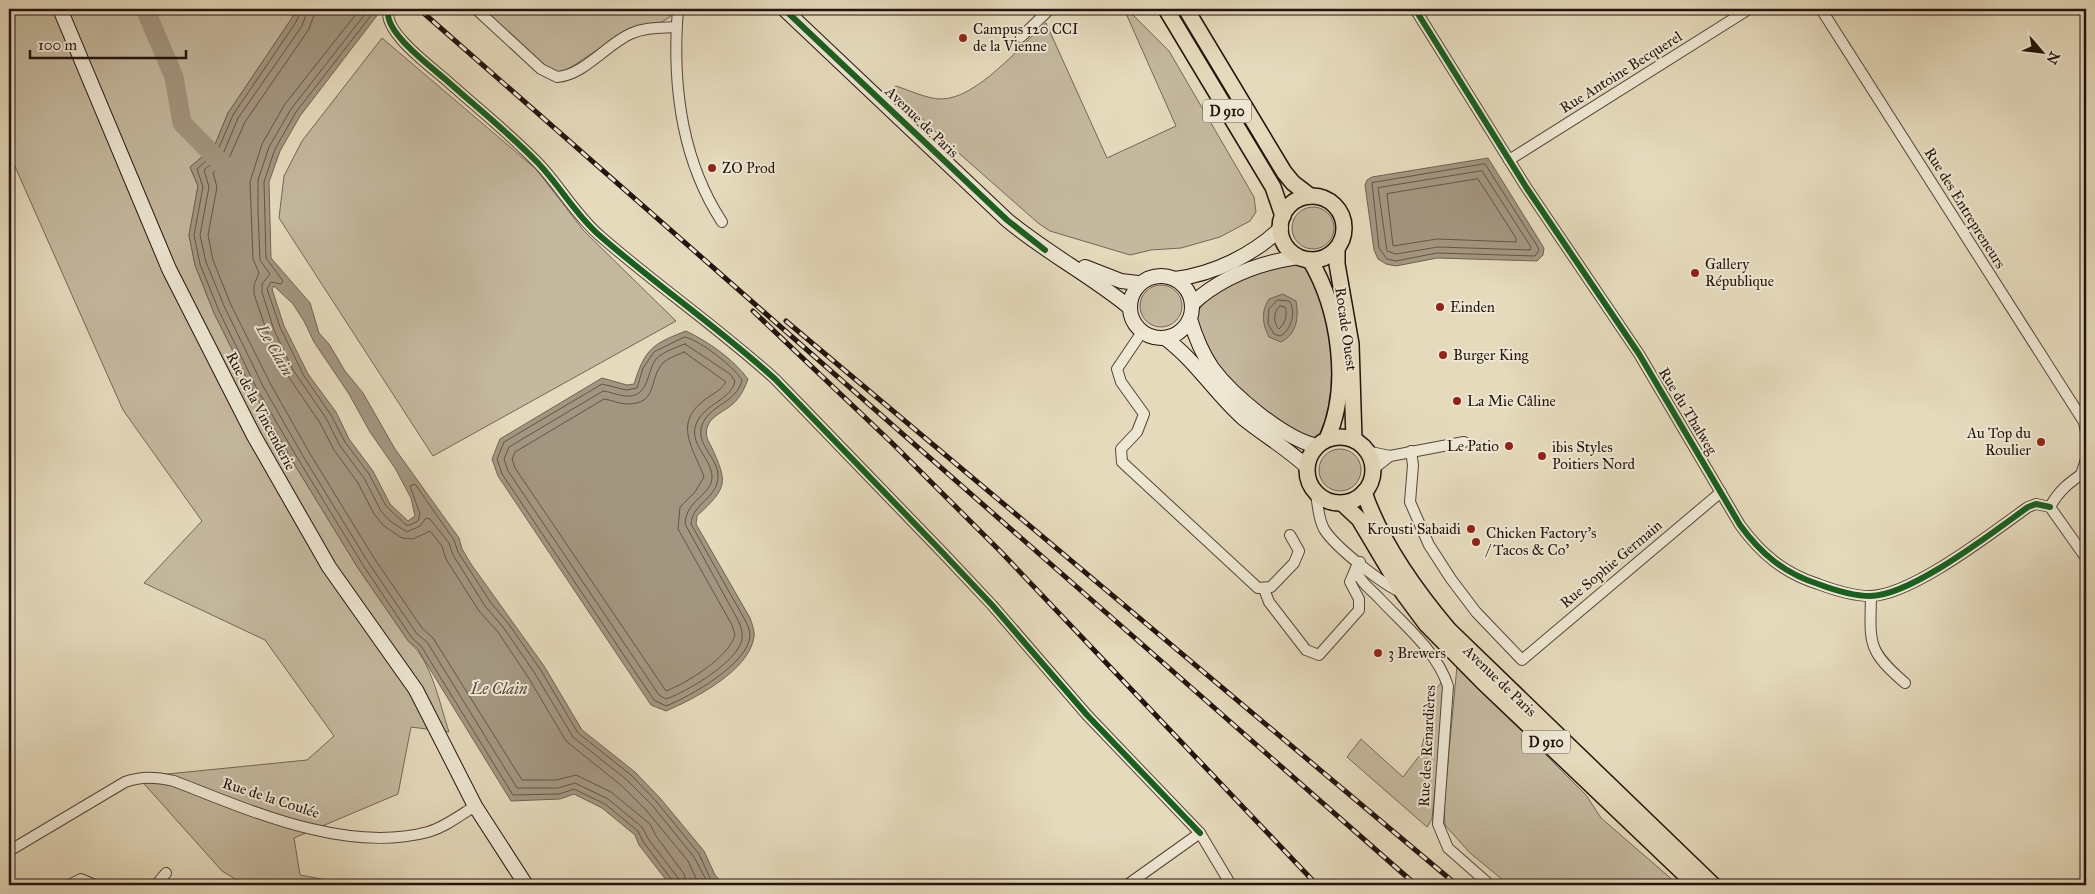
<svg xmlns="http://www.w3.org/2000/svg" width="2095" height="894" viewBox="0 0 2095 894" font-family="'IM FELL Great Primer',serif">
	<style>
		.green { fill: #c4b89e; stroke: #746656 }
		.water { fill: #a39680; stroke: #706252; fill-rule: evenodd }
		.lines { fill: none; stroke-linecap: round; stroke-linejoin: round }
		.shore { stroke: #645446; stroke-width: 1 }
		.river { stroke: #a39680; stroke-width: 19 }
		.street-casing { stroke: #544539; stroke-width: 12 }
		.secondary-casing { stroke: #24130d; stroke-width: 16 }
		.primary-casing { stroke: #24130d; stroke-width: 18 }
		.street { stroke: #eee7d3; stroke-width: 10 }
		.secondary { stroke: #eee7d3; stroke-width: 14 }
		.primary { stroke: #e5dabc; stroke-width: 15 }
		.rail-casing { stroke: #24130d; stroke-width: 5 }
		.rail { stroke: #eee7d3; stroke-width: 3; stroke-dasharray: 9; stroke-linecap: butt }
		.cycleway-casing { stroke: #eee7d3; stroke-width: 9 }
		.cycleway { stroke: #1b5e20; stroke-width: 6 }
		.poi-dot { fill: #8f2418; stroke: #eee7d3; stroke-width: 2 }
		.labels { text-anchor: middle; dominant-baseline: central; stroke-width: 4; stroke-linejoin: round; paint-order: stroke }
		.shield { fill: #eee7d3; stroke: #615348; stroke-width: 1 }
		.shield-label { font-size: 14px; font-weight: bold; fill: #24130d }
		.poi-label { font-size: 15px; fill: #24130d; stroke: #eee7d3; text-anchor: start }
		.street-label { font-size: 15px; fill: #24130d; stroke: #eee7d3 }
		.water-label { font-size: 16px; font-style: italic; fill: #57473b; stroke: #eee7d3 }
	</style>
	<rect width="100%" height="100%" fill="#e5dabc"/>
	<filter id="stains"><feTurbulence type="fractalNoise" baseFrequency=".004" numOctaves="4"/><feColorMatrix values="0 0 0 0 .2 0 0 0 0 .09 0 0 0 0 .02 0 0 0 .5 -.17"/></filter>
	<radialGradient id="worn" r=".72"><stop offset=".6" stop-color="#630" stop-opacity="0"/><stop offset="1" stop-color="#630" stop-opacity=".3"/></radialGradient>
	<g class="green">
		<path d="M9 9H298L228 113 214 147 190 167 198 186 189 235 195 265 214 313 253 391 293 462 358 568 409 642C431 659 440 705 449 732L411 727 398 794 294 838 300 875 354 885H245L222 871 138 777 307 760 334 736 265 640 144 583 202 521 123 410 9 153Z"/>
		<path d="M481 9H672L670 17 660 23 630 28 567 70 558 72 546 68Z"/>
		<path d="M1124 9H1127L1169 51 1254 197 1256 212 1250 221 1220 237 1181 248 1151 250 1130 255 1050 231 1038 223 944 140 892 89 896 86C909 90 927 99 941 99 977 99 1020 46 1046 23L1107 158 1176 126Z"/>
		<path d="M382 38 536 169 584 231 676 321 433 456 279 218 284 176 302 141Z"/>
		<circle cx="1313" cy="228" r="21"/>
		<path d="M1291 262C1298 264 1305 266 1310 272 1329 295 1341 407 1324 431 1320 438 1311 439 1304 437 1286 433 1229 381 1217 365 1206 351 1202 333 1196 317 1206 285 1261 271 1291 262Z"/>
		<circle cx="1161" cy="306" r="21"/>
		<circle cx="1340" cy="470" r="21"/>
		<path d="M1457 666 1586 795 1601 818 1675 882 1672 885H1509L1470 853 1445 825 1444 804Z"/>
		<path d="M1443 681 1445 693 1432 819 1427 827 1347 757 1361 739 1403 777 1420 755 1435 690Z"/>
	</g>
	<g class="water">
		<path d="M298 9H382L300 116 280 151 269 182 271 258 310 303 319 333 329 344 345 371 363 393 395 449 459 538 462 549 471 564 544 666 582 730 635 772 660 798 704 851 715 875 724 885H670L639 845 635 835 602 808 574 794 560 799 511 801 417 648 409 642 358 568 293 462 253 391 214 313 195 265 189 235 198 186 190 167 214 147 228 113ZM274 286 293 304 304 321 314 342 349 394 370 432 395 468 411 498 415 516 408 521 390 504 373 471 349 439 336 412 308 374 284 326 272 289Z"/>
		<path d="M1488 158 1544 248 1543 255 1537 261 1437 258 1396 266 1386 264 1378 259 1374 250 1365 185 1367 180 1372 177Z"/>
		<path d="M1283 294 1296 301C1299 317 1297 334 1281 342L1269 337C1262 323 1261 312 1269 299Z"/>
		<path d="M686 331C709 342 733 359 748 379 744 390 739 400 729 407 721 413 710 417 707 428 705 435 708 441 711 446 728 483 728 487 697 516L696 524 750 618C752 624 755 631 754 637 749 671 694 699 666 711L651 705 498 476 492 459 500 439 602 378 627 385 634 384C645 349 652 344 686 331Z"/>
	</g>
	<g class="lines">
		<g class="shore">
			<path d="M302 9 296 22 233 115 218 150 197 169 203 187 194 235 200 264 219 311 257 389 298 459 363 565 412 638 421 646 513 795 559 794 574 789 605 804 638 831 644 843 672 880 673 885"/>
			<path d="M308 9 302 26 238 118 223 154 204 170 209 187 200 235 206 262 225 308 263 386 303 456 368 562 417 634 427 642 517 788H558L575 783 608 799 642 827 649 840 678 878 679 885"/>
			<path d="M316 9 309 29 245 122 230 156 213 173 217 187 208 235 213 260 231 305 270 383 309 452 374 558 422 628 433 638 522 780H556L576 775 611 792 650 824 656 836 684 874 687 885"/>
			<path d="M360 9 285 104 262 144 250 182 253 259 259 273 254 285V294L267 332 286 373 320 423 334 450 358 483 374 514 384 526 402 538 413 539 430 531 442 546 446 559 479 611 498 632 528 677 566 741 622 786 646 810 688 861 699 885"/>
			<path d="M369 9 291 109 269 147 258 180V211L260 260 270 274 262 284V292L274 330 293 370 326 418 340 446 364 478 381 511 390 521 407 532 420 526 426 518 430 519 449 543 453 555 485 606 503 627 534 672 573 737 627 780 652 805 694 857 709 885"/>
			<path d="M376 9 296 112 275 149 264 182 266 258 283 281 281 284 271 282 267 289 280 327 304 376 331 415 345 442 369 474 386 506 406 525H410L418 521 420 514 410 486 415 484 454 540 458 552 491 603 508 623 540 669 578 733 631 775 656 801 699 854 710 878 717 885"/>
			<path d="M1485 164 1536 244 1539 250 1535 256 1437 253 1396 261 1387 259 1379 248 1372 183Z"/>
			<path d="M1482 171 1531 247 1530 250 1438 247 1396 254 1387 251 1378 188Z"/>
			<path d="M1478 179 1516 238V242L1437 239 1393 246 1387 194Z"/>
			<path d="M1278 300 1289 301C1297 311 1291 331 1280 336L1274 334 1268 324 1269 309Z"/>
			<path d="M1280 306 1285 307C1288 314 1285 324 1279 329 1273 323 1273 311 1280 306Z"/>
			<path d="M685 337C701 341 733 366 742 380 737 403 710 404 702 425 695 444 718 458 718 475 719 498 692 503 691 524L745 620C747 624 750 630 750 635 750 663 689 697 666 706L654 700 502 474 497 459 504 442 602 384 626 390 637 388 643 368 654 352Z"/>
			<path d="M685 344 730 374 735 381C731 400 705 404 697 422 687 443 711 457 712 476 713 495 686 499 685 524L739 622C742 630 744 637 740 645 730 666 688 691 666 699L659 695 508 471 504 459 509 447 603 391C612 392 621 397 630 396 650 394 646 371 657 358 663 352 677 347 685 344Z"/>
			<path d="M684 352 726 382C720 392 711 394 702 402 673 425 695 451 704 477L695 492 680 507 678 529 732 625 735 635C729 657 687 683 666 691L515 468 512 459 515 452 604 399C612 400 619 404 627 404 659 404 648 379 663 363 668 358 678 355 684 352Z"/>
		</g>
		<path class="river" d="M145 9 174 77 182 123 226 168"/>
		<defs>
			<g id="street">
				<path d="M389 9C381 30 430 66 445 79 476 107 509 133 538 163 560 186 575 214 599 235 656 285 719 328 775 379L943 553 992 605 1087 715 1200 833"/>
				<path d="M476 9 541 69 557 77C584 75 606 45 630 34 645 27 661 28 676 27"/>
				<path d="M678 9C672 82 681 159 722 222"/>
				<path d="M1415 9 1526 187 1639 354 1740 525C1761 554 1784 573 1818 584 1834 590 1852 596 1870 596 1911 596 1993 532 2028 507L2036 504 2050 507"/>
				<path d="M1821 9 2084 422 2086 432"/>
				<path d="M1021 37 1050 9"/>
				<path d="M1509 160 1749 9"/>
				<path d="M1142 332 1117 369 1121 382 1144 414 1137 432 1121 449 1122 462 1258 588 1271 587 1294 563 1299 551 1290 535"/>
				<path d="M1366 451 1390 456"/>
				<path d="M1411 451 1413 465 1410 502 1429 545 1451 579 1476 612 1522 660 1721 492"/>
				<path d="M1372 470 1390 456 1464 442"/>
				<path d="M2081 475 2086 459"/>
				<path d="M1316 494C1318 505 1318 518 1324 529 1335 547 1383 585 1403 593"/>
				<path d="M2050 507 2086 558"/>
				<path d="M2050 507C2059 490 2070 482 2086 471"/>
				<path d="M1360 562 1356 568C1358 580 1370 589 1379 598 1403 624 1437 651 1448 686L1438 824 1448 848 1490 885"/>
				<path d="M1264 589 1269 602 1306 650 1319 655 1359 610V599L1350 582 1356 568"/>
				<path d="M1871 596C1870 644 1867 650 1905 683"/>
				<path d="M9 851 125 782C142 776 156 777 174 781 249 810 345 854 428 832 445 827 459 816 475 806"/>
				<path d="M69 885 81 879 95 885"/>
				<path d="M156 885 166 873"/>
				<path d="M1127 885 1200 833 1231 885"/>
			</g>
			<g id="secondary">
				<path d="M60 9 169 269 254 436 329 567 416 690 475 806 526 885"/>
				<path d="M784 9 1007 220C1045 252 1090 275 1129 307"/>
				<path d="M1085 267 1121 281 1138 283"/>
				<circle cx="1161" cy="307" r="31"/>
				<path d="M1175 279C1214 274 1253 255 1281 228"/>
				<path d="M1193 303C1223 276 1259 263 1298 257"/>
				<path d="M1190 319C1195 336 1202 353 1212 368 1232 395 1284 439 1317 446"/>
				<path d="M1165 338C1195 360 1215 393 1243 418 1264 435 1288 449 1307 467"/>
			</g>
			<g id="primary">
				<path d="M1166 9 1273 187 1283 216"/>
				<path d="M1186 9 1284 172 1293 183 1310 196"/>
				<circle cx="1312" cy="228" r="32"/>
				<path d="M1337 248V264L1351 344 1354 440"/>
				<path d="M1310 260C1339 309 1351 385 1327 439"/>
				<circle cx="1340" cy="470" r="33"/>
				<path d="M1364 492C1380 540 1416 591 1449 630L1713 885"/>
				<path d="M1343 504 1359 519 1403 593 1426 624 1483 682 1696 885"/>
			</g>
		</defs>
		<use href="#street" class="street-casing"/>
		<use href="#secondary" class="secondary-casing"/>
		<use href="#primary" class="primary-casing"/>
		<use href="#street" class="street"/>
		<use href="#secondary" class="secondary"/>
		<use href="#primary" class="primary"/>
		<defs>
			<g id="rail">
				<path d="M419 9 1416 885"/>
				<path d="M753 311 891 442 1001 552 1317 885"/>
				<path d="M786 321 1457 885"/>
			</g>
		</defs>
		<use href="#rail" class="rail-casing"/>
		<use href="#rail" class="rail"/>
		<defs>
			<g id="cycleway">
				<path d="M389 9C381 30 430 66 445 79 476 107 509 133 538 163 560 186 575 214 599 235 656 285 719 328 775 379L943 553 992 605 1087 715 1200 833"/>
				<path d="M784 9 1007 220 1045 250"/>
				<path d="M1415 9 1526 187 1639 354 1740 525C1761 554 1784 573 1818 584 1834 590 1852 596 1870 596 1911 596 1993 532 2028 507L2036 504 2050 507"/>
			</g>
		</defs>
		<use href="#cycleway" class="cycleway-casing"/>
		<use href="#cycleway" class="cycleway"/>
	</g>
	<g class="poi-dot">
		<circle cx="963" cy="38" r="5"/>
		<circle cx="712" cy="168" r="5"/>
		<circle cx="1695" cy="273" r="5"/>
		<circle cx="1440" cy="307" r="5"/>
		<circle cx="1443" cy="355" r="5"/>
		<circle cx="1457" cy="401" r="5"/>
		<circle cx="2041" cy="442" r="5"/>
		<circle cx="1509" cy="446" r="5"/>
		<circle cx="1542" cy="456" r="5"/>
		<circle cx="1471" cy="529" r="5"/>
		<circle cx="1476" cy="542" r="5"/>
		<circle cx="1378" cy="653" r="5"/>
	</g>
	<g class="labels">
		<g class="shield">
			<rect x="1203" y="99.5" width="48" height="23" rx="4"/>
			<rect x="1522" y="730.5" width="48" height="23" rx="4"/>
		</g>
		<g class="shield-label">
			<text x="1227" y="111">D 910</text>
			<text x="1546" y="742">D 910</text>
		</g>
		<g class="poi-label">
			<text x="973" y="29">Campus 120 CCI<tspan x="973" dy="17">de la Vienne</tspan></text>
			<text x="722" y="168">ZO Prod</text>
			<text x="1705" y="264">Gallery<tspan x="1705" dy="17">République</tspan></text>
			<text x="1450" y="307">Einden</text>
			<text x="1453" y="355">Burger King</text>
			<text x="1467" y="401">La Mie Câline</text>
			<text x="2031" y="433" text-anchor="end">Au Top du<tspan x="2031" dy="17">Roulier</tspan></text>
			<text x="1499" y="446" text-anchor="end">Le Patio</text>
			<text x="1552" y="447">ibis Styles<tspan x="1552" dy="17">Poitiers Nord</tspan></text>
			<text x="1461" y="529" text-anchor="end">Krousti Sabaidi</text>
			<text x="1486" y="533">Chicken Factory's<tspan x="1486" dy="17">/ Tacos &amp; Co'</tspan></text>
			<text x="1388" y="653">3 Brewers</text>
		</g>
		<g class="street-label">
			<text transform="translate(1621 72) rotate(-32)">Rue Antoine Becquerel</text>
			<text transform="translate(922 122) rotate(44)">Avenue de Paris</text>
			<text transform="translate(1965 208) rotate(58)">Rue des Entrepreneurs</text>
			<text transform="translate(1346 329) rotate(82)">Rocade Ouest</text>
			<text transform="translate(261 411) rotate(62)">Rue de la Vincenderie</text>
			<text transform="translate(1688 411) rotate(59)">Rue du Thalweg</text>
			<text transform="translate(1611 564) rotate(-40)">Rue Sophie Germain</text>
			<text transform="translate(1500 681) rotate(44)">Avenue de Paris</text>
			<text transform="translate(1427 746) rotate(-87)">Rue des Renardières</text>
			<text transform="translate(271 798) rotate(18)">Rue de la Coulée</text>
		</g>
		<g class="water-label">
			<text transform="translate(275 350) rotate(60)">Le Clain</text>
			<text x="499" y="688">Le Clain</text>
		</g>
	</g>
	<rect width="2095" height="894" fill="none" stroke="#e5dabc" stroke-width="30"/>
	<rect x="10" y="10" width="2075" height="874" fill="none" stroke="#24130d" stroke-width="2.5"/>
	<rect x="15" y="15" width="2065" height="864" fill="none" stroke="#24130d"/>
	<g transform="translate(2042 52) rotate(118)" stroke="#eee7d3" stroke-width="4" paint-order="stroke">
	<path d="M0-4L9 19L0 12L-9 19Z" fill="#24130d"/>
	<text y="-8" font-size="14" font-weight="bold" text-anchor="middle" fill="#24130d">N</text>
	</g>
	<path d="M30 50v8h156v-8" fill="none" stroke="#24130d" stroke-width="2.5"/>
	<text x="38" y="50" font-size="15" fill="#24130d" stroke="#eee7d3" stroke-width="4" paint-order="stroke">100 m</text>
	<rect width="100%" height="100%" filter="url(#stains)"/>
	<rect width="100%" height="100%" fill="url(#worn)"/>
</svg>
